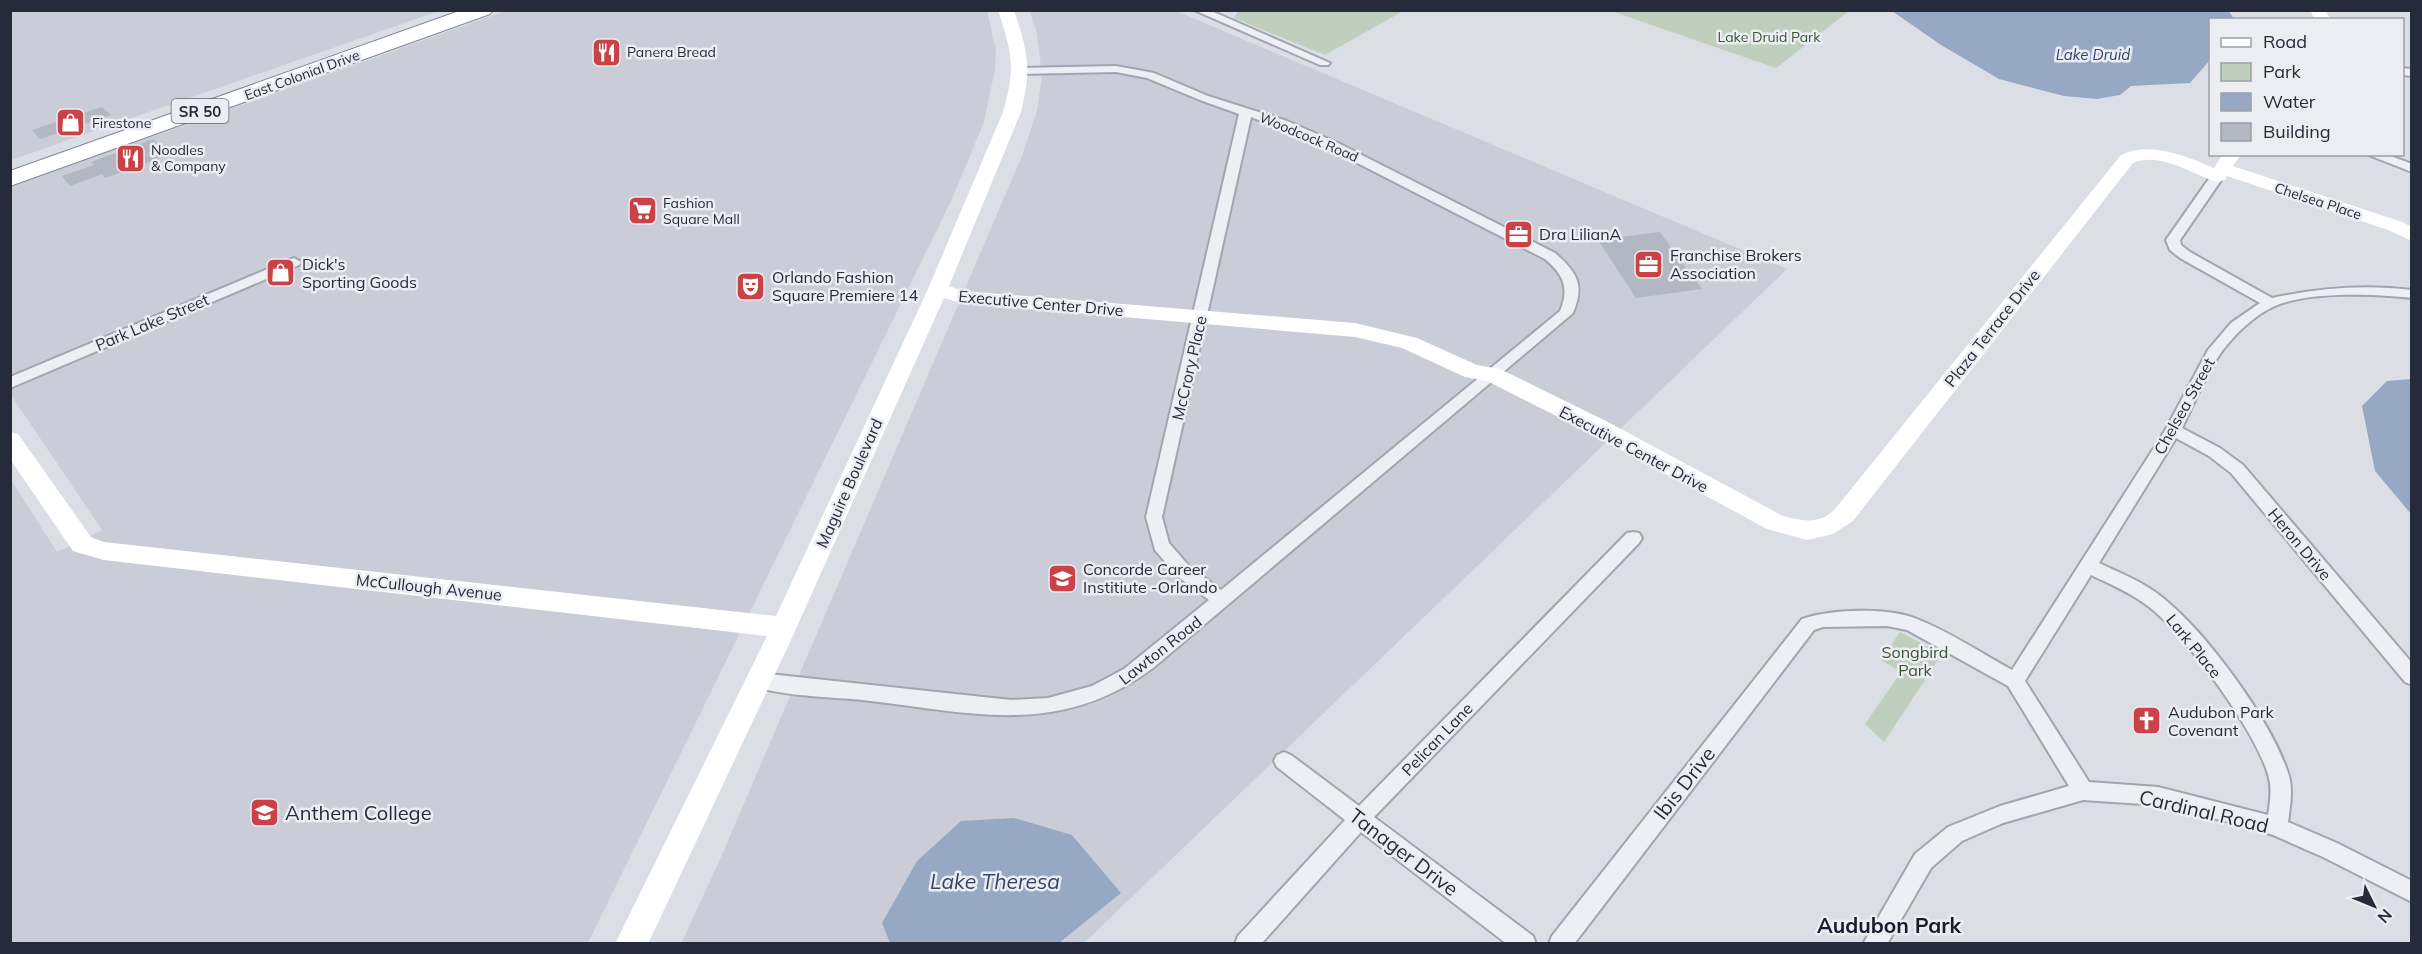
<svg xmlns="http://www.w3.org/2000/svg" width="2422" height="954" viewBox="0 0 2422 954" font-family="Mulish,sans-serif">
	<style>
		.built { fill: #cacdd7 }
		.green { fill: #bfcfbd }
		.water { fill: #97a8c5 }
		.building { fill: #b3b7c2 }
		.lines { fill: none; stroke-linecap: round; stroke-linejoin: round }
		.street-casing { stroke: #a2a5af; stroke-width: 4 }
		.highway-casing { stroke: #838a9b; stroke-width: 2 }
		.street { fill: #eeeff4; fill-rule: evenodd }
		.secondary { fill: #fff; fill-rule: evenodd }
		.highway { fill: #fff; fill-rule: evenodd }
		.labels { text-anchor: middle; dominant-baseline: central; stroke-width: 5; stroke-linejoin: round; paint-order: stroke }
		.far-park-label { font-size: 14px; fill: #365634; stroke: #ebedf3 }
		.far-poi-label { font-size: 14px; fill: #262b3b; stroke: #ebedf3; text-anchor: start }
		.far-street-label { font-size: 14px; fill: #262b3b; stroke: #ebedf3 }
		.far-water-label { font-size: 15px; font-style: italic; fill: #32456d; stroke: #ebedf3 }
		.shield { fill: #ebedf3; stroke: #616572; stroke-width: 1.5 }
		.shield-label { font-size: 15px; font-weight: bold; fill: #262b3b }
		.poi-label { font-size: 16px; fill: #262b3b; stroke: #ebedf3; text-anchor: start }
		.street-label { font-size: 16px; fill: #262b3b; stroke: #ebedf3 }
		.park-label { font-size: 16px; fill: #365634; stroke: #ebedf3 }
		.near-street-label { font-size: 20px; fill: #262b3b; stroke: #ebedf3 }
		.near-poi-label { font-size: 20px; fill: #262b3b; stroke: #ebedf3; text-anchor: start }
		.near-water-label { font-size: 21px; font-style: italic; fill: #32456d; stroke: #ebedf3 }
		.near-neighbourhood-label { font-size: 21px; font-weight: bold; fill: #181d2b; stroke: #ebedf3 }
	</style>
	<rect width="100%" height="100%" fill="#dcdee5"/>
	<g class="built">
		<path d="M11 10 439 11 11 160Z"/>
		<path d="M505 11H987L996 50 995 69 984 122 951 201 588 943H11L10 478 57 552 102 530 11 395V184L175 129Z"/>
		<path d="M1030 11H1176L1787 269 1084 943 681 944 718 864 1022 156 1037 111 1042 76 1037 34Z"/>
	</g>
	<g class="green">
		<path d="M1239 10H1403V11L1325 55 1234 18Z"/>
		<path d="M1611 11H1849L1776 68Z"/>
		<path d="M1900 632 1942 654 1884 742 1865 724 1901 672 1881 660Z"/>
	</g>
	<g class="water">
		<path d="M2228 10 2234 19 2210 20V60L2190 83 2131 86 2120 95 2097 99 2064 96 1999 79 1941 45 1892 11Z"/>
		<path d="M2411 379 2412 380 2411 514 2375 471 2362 406 2387 381Z"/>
		<path d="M1014 818 1072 835 1121 893 1059 943H890L882 923 917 861 961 821Z"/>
	</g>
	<g class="building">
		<path d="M102 107 111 115 40 139 32 130Z"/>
		<path d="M153 139 169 155 105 178 102 174 70 186 62 176 94 165 91 162Z"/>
		<path d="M1660 232 1677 256 1702 289 1636 298 1598 240Z"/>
	</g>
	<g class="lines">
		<defs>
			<g id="street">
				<path d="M1194 10H1209L1330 63 1328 65H1320Z"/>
				<path d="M1116 66 1154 73 1208 96 1287 121 1338 143 1555 253C1577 272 1585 285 1573 313L1153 668C1058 739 970 712 862 700 832 697 781 696 753 686L750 681 753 676 760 673 1011 700 1048 698 1092 686 1124 669 1209 600 1177 576 1155 550 1146 517 1239 114 1200 100 1147 78 1116 72 1019 74 1013 71 1019 68ZM1251 117 1330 149 1545 259C1563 274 1570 288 1560 311L1221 590 1189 566 1169 543 1162 517Z"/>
				<path d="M2402 68 2412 69V76L2402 75Z"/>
				<path d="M2366 154H2385L2412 164V172Z"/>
				<path d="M2218 172 2224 176 2180 240 2181 245 2190 252 2272 298C2319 288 2364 284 2412 290V298C2374 294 2310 291 2275 306 2254 315 2233 336 2220 354 2205 376 2194 404 2182 428L2220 448 2243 465 2412 663V685L2405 682 2231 473 2209 456 2176 438 2099 563C2120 573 2144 582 2163 598 2207 633 2273 723 2289 776 2293 791 2290 807 2288 822L2337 843 2412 881V902L2323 857 2273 835 2242 825 2158 805 2083 800 2003 823 1962 841 1931 868 1887 944H1863L1915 854 1948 827 2000 806 2069 786 2008 686 1907 630 1887 626 1823 627 1814 630 1574 944H1549L1552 936 1802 619C1831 609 1888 607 1917 619 1950 632 1981 653 2012 670L2166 429 2208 350 2231 323 2260 303 2180 258 2170 250 2166 240 2213 173ZM2091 575C2110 584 2131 593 2148 606 2185 634 2258 733 2269 778 2272 790 2270 803 2268 815L2158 787 2089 782 2025 681Z"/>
				<path d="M294 258 301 262 299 265 10 388V377Z"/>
				<path d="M1633 532 1639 533 1642 538 1639 543 1374 817 1533 936 1536 944H1507L1361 832 1261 944H1235L1238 936 1345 820 1277 767 1274 761 1277 755 1284 752 1291 755 1359 806 1627 533Z"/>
			</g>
			<path id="highway" d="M462 10H493L490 14 10 186V171Z"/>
		</defs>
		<use href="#street" class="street-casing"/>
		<use href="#highway" class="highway-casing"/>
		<use href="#street" class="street"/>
		<g class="secondary">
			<path d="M998 10H1014C1028 54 1032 66 1021 112L949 286 963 291 1355 323 1417 338 1477 365 1500 369 1606 421 1783 516C1803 521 1819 525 1835 509L2121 155C2151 141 2185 156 2214 168L2223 154H2241L2233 166 2402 222 2412 227V241L2388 230 2227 176 2225 180 2218 182C2193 175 2160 151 2133 163L1853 521 1833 534 1807 540 1767 529 1590 433 1487 381 1465 377 1402 348 1355 337 960 303 944 298 791 640 648 944H615L767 636 104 560 73 551 10 459V432L18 434 91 537 104 542 776 616 928 289 1003 112C1016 66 1012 54 998 10Z"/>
			<path d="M2310 10H2325L2331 20H2315Z"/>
		</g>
		<use href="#highway" class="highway"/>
	</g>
	<defs>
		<symbol id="restaurant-square" viewBox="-11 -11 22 22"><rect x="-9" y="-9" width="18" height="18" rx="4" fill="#c94247" stroke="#ebedf3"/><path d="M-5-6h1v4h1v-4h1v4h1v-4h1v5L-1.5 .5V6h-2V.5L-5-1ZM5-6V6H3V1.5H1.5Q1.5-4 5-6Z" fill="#fff"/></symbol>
		<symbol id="shop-square" viewBox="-11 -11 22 22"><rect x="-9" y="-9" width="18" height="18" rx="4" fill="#c94247" stroke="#ebedf3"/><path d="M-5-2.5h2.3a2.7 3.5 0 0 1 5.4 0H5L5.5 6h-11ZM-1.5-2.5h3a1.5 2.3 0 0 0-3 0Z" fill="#fff"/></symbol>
		<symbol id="supermarket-square" viewBox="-11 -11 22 22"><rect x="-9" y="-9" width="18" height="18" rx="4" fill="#c94247" stroke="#ebedf3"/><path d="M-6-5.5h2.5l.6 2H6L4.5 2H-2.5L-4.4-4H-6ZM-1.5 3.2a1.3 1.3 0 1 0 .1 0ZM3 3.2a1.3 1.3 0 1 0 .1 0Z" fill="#fff"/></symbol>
		<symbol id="office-square" viewBox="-11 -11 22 22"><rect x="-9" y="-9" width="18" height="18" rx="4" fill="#c94247" stroke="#ebedf3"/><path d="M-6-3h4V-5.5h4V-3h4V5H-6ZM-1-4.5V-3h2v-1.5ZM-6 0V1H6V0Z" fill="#fff"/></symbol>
		<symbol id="theatre-square" viewBox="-11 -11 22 22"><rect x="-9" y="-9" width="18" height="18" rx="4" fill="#c94247" stroke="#ebedf3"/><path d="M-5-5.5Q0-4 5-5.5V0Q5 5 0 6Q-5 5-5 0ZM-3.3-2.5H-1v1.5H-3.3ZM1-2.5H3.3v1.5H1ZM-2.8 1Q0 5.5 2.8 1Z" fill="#fff"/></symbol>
		<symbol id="university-square" viewBox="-11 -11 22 22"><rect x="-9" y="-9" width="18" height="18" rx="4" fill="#c94247" stroke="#ebedf3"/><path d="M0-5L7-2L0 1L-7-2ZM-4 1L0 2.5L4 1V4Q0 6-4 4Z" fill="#fff"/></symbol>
		<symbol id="church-square" viewBox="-11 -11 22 22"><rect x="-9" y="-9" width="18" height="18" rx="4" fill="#c94247" stroke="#ebedf3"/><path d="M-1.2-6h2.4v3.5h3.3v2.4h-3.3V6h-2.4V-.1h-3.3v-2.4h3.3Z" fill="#fff"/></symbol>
	</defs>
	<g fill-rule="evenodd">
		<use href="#restaurant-square" x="590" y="36" width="33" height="33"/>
		<use href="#shop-square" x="54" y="106" width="33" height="33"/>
		<use href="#restaurant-square" x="114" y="142" width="33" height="33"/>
		<use href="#supermarket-square" x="626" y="194" width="33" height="33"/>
		<use href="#office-square" x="1502" y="218" width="33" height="33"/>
		<use href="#office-square" x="1632" y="248" width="33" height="33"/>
		<use href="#shop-square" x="264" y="256" width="33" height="33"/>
		<use href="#theatre-square" x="734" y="270" width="33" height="33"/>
		<use href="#university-square" x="1046" y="562" width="33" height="33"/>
		<use href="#church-square" x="2130" y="704" width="33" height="33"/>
		<use href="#university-square" x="248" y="796" width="33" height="33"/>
	</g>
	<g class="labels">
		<g class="far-park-label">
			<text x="1769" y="37">Lake Druid Park</text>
		</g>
		<g class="far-poi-label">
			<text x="627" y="52">Panera Bread</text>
			<text x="92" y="123">Firestone</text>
			<text x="151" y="150">Noodles<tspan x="151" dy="16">&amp; Company</tspan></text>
			<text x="663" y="203">Fashion<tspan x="663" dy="16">Square Mall</tspan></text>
		</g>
		<g class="far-street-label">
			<text transform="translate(302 75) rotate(-20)">East Colonial Drive</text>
			<text transform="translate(1309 137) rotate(23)">Woodcock Road</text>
			<text transform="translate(2318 201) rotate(18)">Chelsea Place</text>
		</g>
		<g class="far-water-label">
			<text x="2093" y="54">Lake Druid</text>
		</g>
		<rect class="shield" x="171.5" y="99" width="57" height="24" rx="4.5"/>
		<g class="shield-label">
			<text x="200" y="111">SR 50</text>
		</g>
		<g class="poi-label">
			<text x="1539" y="234">Dra LilianA</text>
			<text x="1670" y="255">Franchise Brokers<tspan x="1670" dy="18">Association</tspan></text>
			<text x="302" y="264">Dick's<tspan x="302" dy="18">Sporting Goods</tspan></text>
			<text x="772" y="277">Orlando Fashion<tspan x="772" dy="18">Square Premiere 14</tspan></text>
			<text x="1083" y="569">Concorde Career<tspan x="1083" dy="18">Institiute -Orlando</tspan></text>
			<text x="2168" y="712">Audubon Park<tspan x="2168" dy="18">Covenant</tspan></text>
		</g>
		<g class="street-label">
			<text transform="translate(1041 303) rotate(5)">Executive Center Drive</text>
			<text transform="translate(152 322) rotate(-23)">Park Lake Street</text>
			<text transform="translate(1992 328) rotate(-52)">Plaza Terrace Drive</text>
			<text transform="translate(1189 368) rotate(-77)">McCrory Place</text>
			<text transform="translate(2184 406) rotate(-61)">Chelsea Street</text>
			<text transform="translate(1634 449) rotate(28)">Executive Center Drive</text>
			<text transform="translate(849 483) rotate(-66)">Maguire Boulevard</text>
			<text transform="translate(2300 544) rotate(50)">Heron Drive</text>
			<text transform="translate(429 587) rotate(6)">McCullough Avenue</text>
			<text transform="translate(2194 646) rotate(51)">Lark Place</text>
			<text transform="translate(1160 650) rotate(-38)">Lawton Road</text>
			<text transform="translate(1437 739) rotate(-46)">Pelican Lane</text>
		</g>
		<g class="park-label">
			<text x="1915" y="652">Songbird<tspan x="1915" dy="18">Park</tspan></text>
		</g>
		<g class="near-street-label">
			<text transform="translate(1684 783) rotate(-52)">Ibis Drive</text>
			<text transform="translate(2204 811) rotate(13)">Cardinal Road</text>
			<text transform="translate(1404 852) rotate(37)">Tanager Drive</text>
		</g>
		<g class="near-poi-label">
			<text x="285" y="812">Anthem College</text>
		</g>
		<g class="near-water-label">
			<text x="995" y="881">Lake Theresa</text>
		</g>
		<g class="near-neighbourhood-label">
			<text x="1889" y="925">Audubon Park</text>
		</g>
	</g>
	<rect width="2422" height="954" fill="none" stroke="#262b3b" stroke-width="24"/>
	<rect x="2209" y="18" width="195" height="138" fill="#ebedf3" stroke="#9c9fa9" stroke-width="1.5"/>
	<rect x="2221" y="38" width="30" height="9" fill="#ffffff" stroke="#9c9fa9" stroke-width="1.5"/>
	<text x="2263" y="48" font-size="18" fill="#262b3b">Road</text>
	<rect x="2221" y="63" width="30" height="18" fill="#bfcfbd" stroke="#9c9fa9" stroke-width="1.5"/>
	<text x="2263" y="78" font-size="18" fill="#262b3b">Park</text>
	<rect x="2221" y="93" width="30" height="18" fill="#97a8c5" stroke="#9c9fa9" stroke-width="1.5"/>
	<text x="2263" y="108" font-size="18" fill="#262b3b">Water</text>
	<rect x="2221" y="123" width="30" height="18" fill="#b3b7c2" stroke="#9c9fa9" stroke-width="1.5"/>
	<text x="2263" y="138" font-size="18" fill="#262b3b">Building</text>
	<g transform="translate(2374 906) rotate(133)" stroke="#ebedf3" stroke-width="4.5" paint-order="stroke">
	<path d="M0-4.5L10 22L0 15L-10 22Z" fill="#262b3b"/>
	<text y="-9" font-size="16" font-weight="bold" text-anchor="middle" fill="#262b3b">N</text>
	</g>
</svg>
